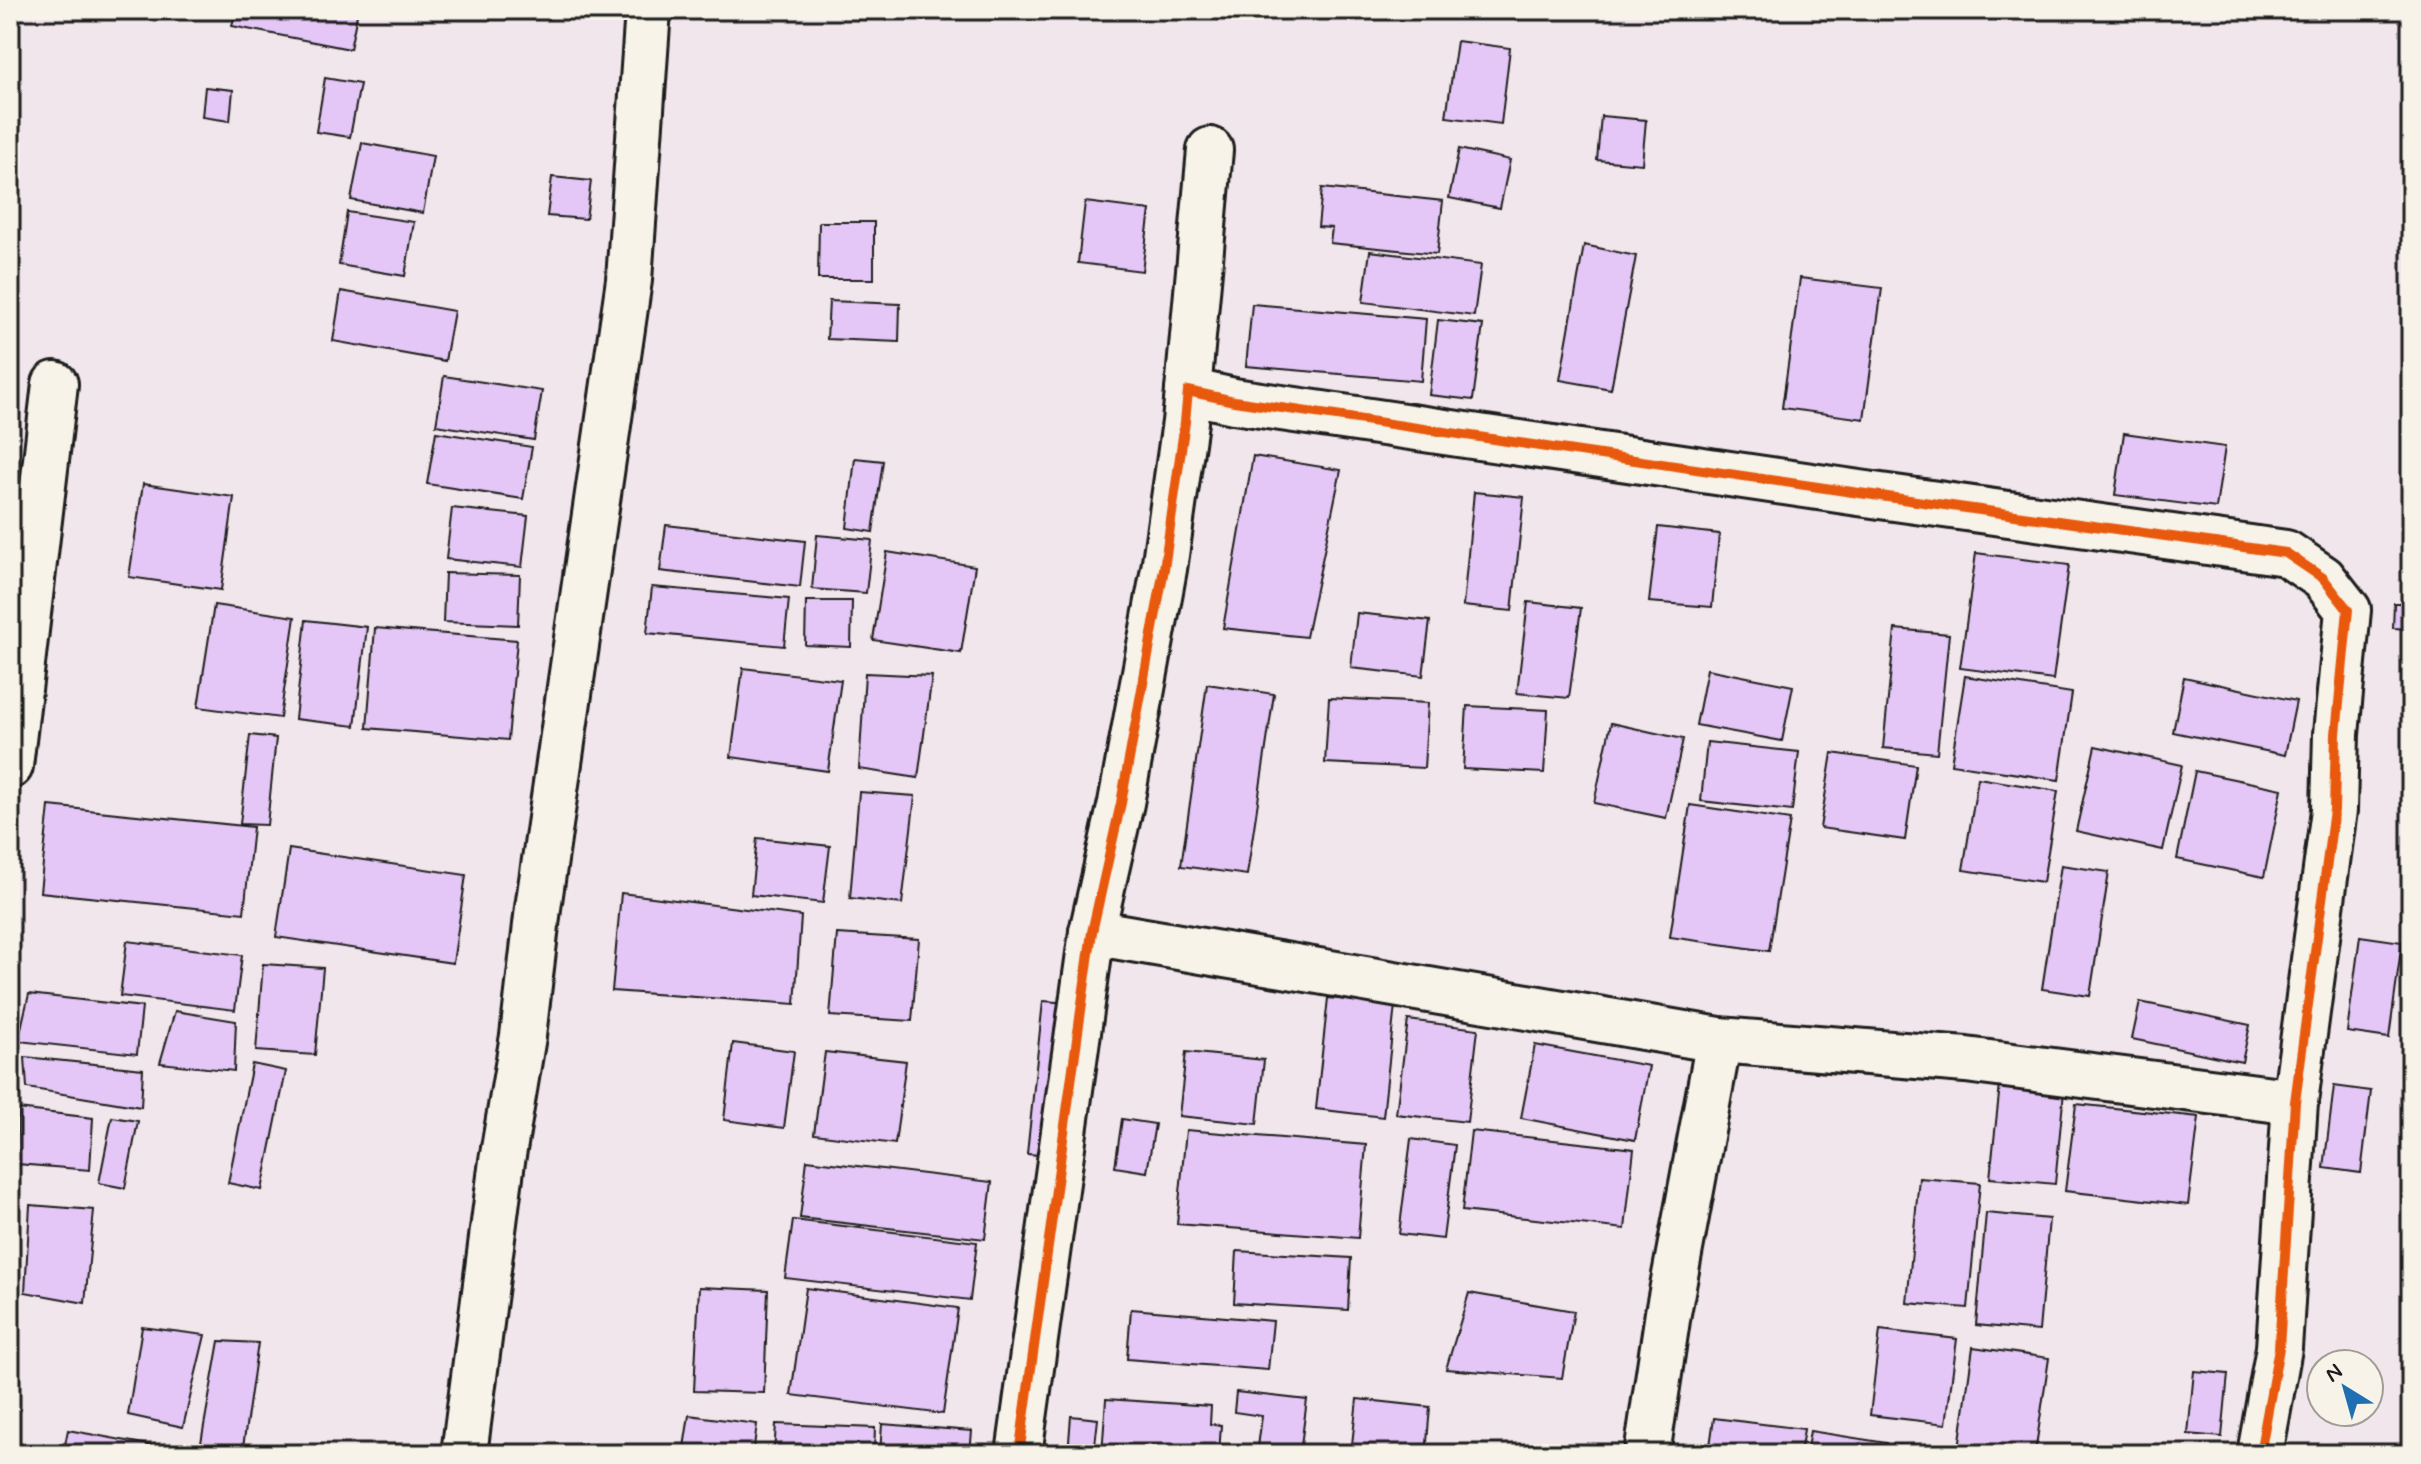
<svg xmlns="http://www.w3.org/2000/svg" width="2421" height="1464" viewBox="0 0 2421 1464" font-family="Mynerve,sans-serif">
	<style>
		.building { fill: #e4c7f6; stroke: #1c1c1c; stroke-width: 2 }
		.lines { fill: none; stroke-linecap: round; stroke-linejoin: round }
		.minor-casing { stroke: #1c1c1c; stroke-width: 50 }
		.minor { stroke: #f7f3e8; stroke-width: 44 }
		.cycleway-casing { stroke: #f7f3e8; stroke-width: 15 }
		.cycleway { stroke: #e8590c; stroke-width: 10 }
	</style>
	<rect width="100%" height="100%" fill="#f1e6ec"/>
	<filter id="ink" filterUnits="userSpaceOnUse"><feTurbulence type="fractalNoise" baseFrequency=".0125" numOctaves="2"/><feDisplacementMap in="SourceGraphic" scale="16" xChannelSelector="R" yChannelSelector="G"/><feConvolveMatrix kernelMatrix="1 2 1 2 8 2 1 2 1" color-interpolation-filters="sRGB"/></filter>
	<g filter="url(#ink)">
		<g class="building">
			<path d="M236 10H358L350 49 232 26Z"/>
			<path d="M826 10H936L935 16Z"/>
			<path d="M1457 41 1510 48 1501 124 1446 117Z"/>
			<path d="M325 78 360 84 350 137 316 132Z"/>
			<path d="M205 87 233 90 230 121 202 117Z"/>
			<path d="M1601 116 1646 120 1642 164 1597 160Z"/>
			<path d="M362 143 433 156 423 213 351 200Z"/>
			<path d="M1459 149 1510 160 1500 208 1449 198Z"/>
			<path d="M552 177 591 181 586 219 547 216Z"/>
			<path d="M1322 188 1443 201 1437 254 1330 243 1332 228 1318 227Z"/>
			<path d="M1085 202 1150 210 1142 271 1078 263Z"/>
			<path d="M347 212 414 222 405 276 339 265Z"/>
			<path d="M819 222H874V279H818Z"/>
			<path d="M1584 245 1636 256 1611 389 1560 380Z"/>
			<path d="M1370 251 1481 265 1474 316 1363 302Z"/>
			<path d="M1800 278 1882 288 1864 419 1782 408Z"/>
			<path d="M341 291 454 311 445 361 333 341Z"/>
			<path d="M829 301 900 304 899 342 827 339Z"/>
			<path d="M1252 304 1426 319 1421 381 1246 366Z"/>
			<path d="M1438 320 1483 325 1473 400 1429 395Z"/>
			<path d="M444 376 542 391 534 440 436 425Z"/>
			<path d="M436 432 532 447 523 499 427 484Z"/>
			<path d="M2124 433 2225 447 2216 508 2115 495Z"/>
			<path d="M1253 456 1341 470 1306 637 1223 628Z"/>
			<path d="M855 458 883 461 873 532 847 528Z"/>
			<path d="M143 484 234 497 221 590 129 577Z"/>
			<path d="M1474 492 1524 497 1512 611 1463 606Z"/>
			<path d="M452 508 528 516 522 567 446 559Z"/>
			<path d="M666 525 805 541 800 587 660 571Z"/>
			<path d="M1658 527 1719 534 1712 607 1649 602Z"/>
			<path d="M817 535 872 540 866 593 812 589Z"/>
			<path d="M887 552 975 566 961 653 873 640Z"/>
			<path d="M1976 553 2069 565 2053 680 1960 668Z"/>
			<path d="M445 573 520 575 518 625 443 622Z"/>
			<path d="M652 587 789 599 784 646 647 633Z"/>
			<path d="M806 601H852L851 647 805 645Z"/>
			<path d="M1528 602 1581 608 1569 698 1517 693Z"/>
			<path d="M2394 603H2411V629L2393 628Z"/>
			<path d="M214 605 295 617 280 718 198 707Z"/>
			<path d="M1357 613 1430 621 1423 676 1351 668Z"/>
			<path d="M306 620 367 627 355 726 295 719Z"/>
			<path d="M375 628 517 640 508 740 367 728Z"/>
			<path d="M1895 629 1949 634 1937 753 1883 748Z"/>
			<path d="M743 668 841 680 828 771 731 757Z"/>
			<path d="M1707 669 1793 686 1782 741 1696 725Z"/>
			<path d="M865 673 932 676 918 778 859 769Z"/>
			<path d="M1965 676 2072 693 2059 780 1951 764Z"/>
			<path d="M2184 677 2296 701 2285 755 2173 732Z"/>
			<path d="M1207 684 1274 694 1247 875 1181 866Z"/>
			<path d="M1329 698 1428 703 1424 768 1325 763Z"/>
			<path d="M1467 706 1548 710 1544 773 1463 769Z"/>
			<path d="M1611 723 1683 739 1666 818 1594 803Z"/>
			<path d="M250 735 276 738 267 825 240 824Z"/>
			<path d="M1707 742 1799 752 1792 811 1701 801Z"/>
			<path d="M2095 746 2182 765 2163 850 2076 831Z"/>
			<path d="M1832 753 1916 765 1905 840 1820 828Z"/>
			<path d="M2195 771 2282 789 2264 877 2177 859Z"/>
			<path d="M1978 778 2058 791 2043 882 1963 870Z"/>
			<path d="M859 792 915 796 902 904 850 898Z"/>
			<path d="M1690 805 1790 820 1769 951 1670 937Z"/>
			<path d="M49 806 253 827 244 913 40 892Z"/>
			<path d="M757 838 830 846 823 903 751 895Z"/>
			<path d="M289 849 466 875 453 963 276 937Z"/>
			<path d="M2061 865 2109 872 2090 996 2042 989Z"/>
			<path d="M621 893 801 916 795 1004 612 991Z"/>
			<path d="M837 934 919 939 912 1021 830 1016Z"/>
			<path d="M2360 936 2402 942 2389 1038 2347 1032Z"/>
			<path d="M127 941 242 955 235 1010 120 996Z"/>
			<path d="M263 964 323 968 315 1055 256 1051Z"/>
			<path d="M29 994 142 1007 137 1054 18 1041Z"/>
			<path d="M1328 998 1395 1005 1383 1117 1316 1109Z"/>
			<path d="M1043 1001 1070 1003 1053 1156 1027 1154Z"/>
			<path d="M2140 1002 2250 1025 2242 1062 2132 1039Z"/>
			<path d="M175 1011 236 1021 234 1071 160 1063Z"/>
			<path d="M1408 1020 1478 1029 1467 1122 1396 1114Z"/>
			<path d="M733 1043 794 1051 784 1128 724 1120Z"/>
			<path d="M1535 1045 1649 1066 1635 1140 1521 1118Z"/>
			<path d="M825 1052 906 1061 895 1144 814 1134Z"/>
			<path d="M1186 1052 1264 1060 1257 1124 1179 1116Z"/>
			<path d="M25 1057 143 1069 141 1107 27 1088Z"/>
			<path d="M252 1064 286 1071 262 1190 228 1183Z"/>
			<path d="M2000 1085 2064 1091 2055 1184 1990 1178Z"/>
			<path d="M2334 1086 2371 1091 2361 1173 2324 1168Z"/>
			<path d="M2076 1104 2199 1117 2188 1205 2065 1191Z"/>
			<path d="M18 1109 93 1118 90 1170 17 1164Z"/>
			<path d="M112 1117 138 1121 125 1188 99 1183Z"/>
			<path d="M1122 1119 1155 1124 1147 1172 1115 1167Z"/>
			<path d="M1186 1130 1366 1145 1358 1238 1177 1224Z"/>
			<path d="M1471 1131 1634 1149 1625 1229 1462 1211Z"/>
			<path d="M1411 1139 1455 1145 1443 1239 1399 1234Z"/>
			<path d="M807 1160 992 1182 985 1239 800 1218Z"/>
			<path d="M1919 1178 1980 1183 1968 1308 1907 1303Z"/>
			<path d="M30 1205 94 1210 85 1303 25 1292Z"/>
			<path d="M1986 1213 2049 1219 2039 1331 1976 1325Z"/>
			<path d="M793 1220 977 1242 970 1300 785 1278Z"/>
			<path d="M1237 1251 1351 1258 1348 1310 1234 1303Z"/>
			<path d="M699 1287 768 1290 764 1393 694 1391Z"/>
			<path d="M806 1288 958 1308 943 1414 791 1395Z"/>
			<path d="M1469 1293 1574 1311 1562 1378 1446 1369Z"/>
			<path d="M1131 1309 1273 1321 1268 1370 1127 1359Z"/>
			<path d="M142 1327 205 1335 183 1427 128 1415Z"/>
			<path d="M1880 1330 1957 1339 1946 1424 1870 1415Z"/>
			<path d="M219 1341 258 1343 242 1454H199Z"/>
			<path d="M1973 1347 2049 1358 2035 1454H1999L1959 1448Z"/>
			<path d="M2194 1371 2228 1374 2222 1437 2188 1434Z"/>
			<path d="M1236 1392 1307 1400 1300 1453 1258 1447 1262 1416 1234 1412Z"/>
			<path d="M1106 1399 1211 1406 1210 1424 1221 1425 1219 1454H1102Z"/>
			<path d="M1357 1399 1430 1407 1426 1454H1351Z"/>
			<path d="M689 1415 757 1424 753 1454H683Z"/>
			<path d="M1071 1416 1098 1419 1094 1454H1068Z"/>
			<path d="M1714 1418 1804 1429 1800 1454H1703L1709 1453Z"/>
			<path d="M776 1424 875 1428 874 1454H774Z"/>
			<path d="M882 1424 972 1431 970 1454H880Z"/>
			<path d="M68 1430 181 1451V1454H63Z"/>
			<path d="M1810 1431 1887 1443 1885 1454H1806Z"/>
			<path d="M1898 1445 1944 1451V1454H1897Z"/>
		</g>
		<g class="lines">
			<defs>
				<g id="minor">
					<path d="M1188 391 1210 150"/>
					<path d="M10 766 55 384"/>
					<path d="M1092 932 1719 1040 1966 1060 2295 1102"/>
					<path d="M464 1454 502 1161 523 1036 538 908 629 280 648 10"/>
					<path d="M1019 1454 1092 932 1121 803 1164 569 1185 422 1188 391 1234 401 1859 493 2286 553 2323 578 2348 610 2336 734 2334 810 2295 1102 2279 1348 2260 1454"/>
					<path d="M1647 1454 1668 1313 1719 1040"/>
				</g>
			</defs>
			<use href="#minor" class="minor-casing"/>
			<use href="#minor" class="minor"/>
			<defs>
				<path id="cycleway" d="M1019 1454 1092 932 1121 803 1164 569 1185 422 1188 391 1234 401 1859 493 2286 553 2323 578 2348 610 2336 734 2334 810 2295 1102 2279 1348 2260 1454"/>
			</defs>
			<use href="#cycleway" class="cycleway-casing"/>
			<use href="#cycleway" class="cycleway"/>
		</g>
	</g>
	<rect width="2421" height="1464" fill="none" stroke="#f7f3e8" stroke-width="40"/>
	<rect x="20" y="20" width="2381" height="1424" fill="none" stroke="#1c1c1c" stroke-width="3" filter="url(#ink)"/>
	<g transform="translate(2345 1388) rotate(323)"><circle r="38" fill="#f7f3e8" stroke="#9f9d96" stroke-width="2"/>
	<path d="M0-6L14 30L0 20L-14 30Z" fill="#1f6fb2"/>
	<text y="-12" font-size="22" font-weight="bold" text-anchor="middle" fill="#1c1c1c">N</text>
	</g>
</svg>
